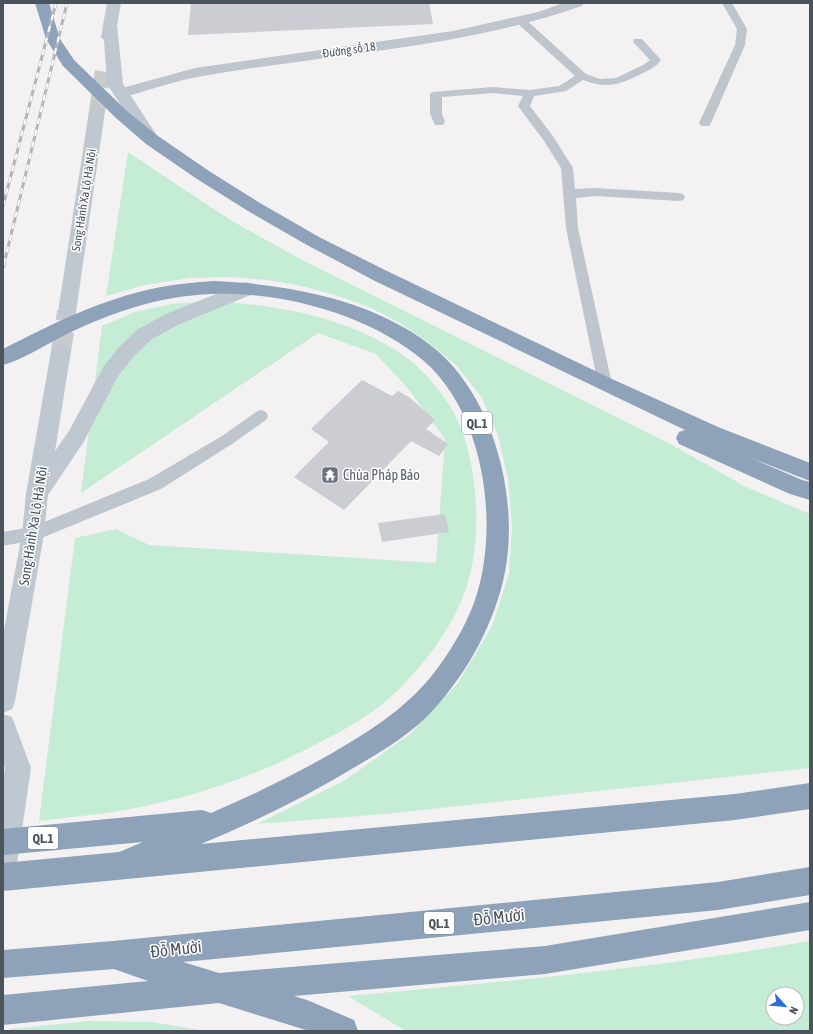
<svg xmlns="http://www.w3.org/2000/svg" width="813" height="1034" viewBox="0 0 813 1034" font-family="'Asap Condensed',sans-serif">
	<style>
		.green { fill: #c5ecd5; fill-rule: evenodd }
		.building { fill: #cbcdd3 }
		.lines { fill: none; stroke-linecap: round; stroke-linejoin: round }
		.secondary-tunnel-far1 { stroke: #c9cacc; stroke-width: 16; stroke-dasharray: 16 8; stroke-linecap: butt }
		.secondary-tunnel { stroke: #c9cacc; stroke-width: 20; stroke-dasharray: 20 10; stroke-linecap: butt }
		.lane { fill: #bec5cc; fill-rule: evenodd }
		.street { fill: #bec5cc; fill-rule: evenodd }
		.secondary { fill: #bfc7d0; fill-rule: evenodd }
		.highway { fill: #8ea2ba; fill-rule: evenodd }
		.rail-far1-casing { stroke: #b4b6ba; stroke-width: 3 }
		.rail-casing { stroke: #b4b6ba; stroke-width: 4.5 }
		.rail-far1 { stroke: #fff; stroke-width: 2; stroke-dasharray: 6; stroke-linecap: butt }
		.rail { stroke: #fff; stroke-width: 3; stroke-dasharray: 8; stroke-linecap: butt }
		.labels { text-anchor: middle; dominant-baseline: central; stroke-width: 3; stroke-linejoin: round; paint-order: stroke }
		.far-street-label { font-size: 12px; fill: #4b545d; stroke: #fff }
		.shield { fill: #fff; stroke: #81878e; stroke-width: 1 }
		.shield-label { font-size: 13px; font-weight: bold; fill: #4b545d }
		.worship-label { font-size: 14px; fill: #5b616d; stroke: #fff; text-anchor: start }
		.street-label { font-size: 14px; fill: #4b545d; stroke: #fff }
		.near-street-label { font-size: 17px; fill: #4b545d; stroke: #fff }
	</style>
	<rect width="100%" height="100%" fill="#f3f1f1"/>
	<g class="green">
		<path d="M128 152 232 221 295 256 676 447 746 487 810 514V768L385 814 257 824 344 781 410 734 458 683 492 626 509 574 512 526 508 479 498 436 482 398 457 366 428 342 400 323 369 307 335 295 302 286 268 280 229 277 190 278 145 285 106 296Z"/>
		<path d="M205 301C277 304 351 317 410 360 425 372 445 396 454 413 480 462 484 548 462 599 446 637 417 674 386 701 370 715 344 730 324 740 259 776 181 802 107 813 84 816 61 818 39 821L75 538 116 529 149 545 436 563 445 439 406 386 376 354 318 333 81 493 102 326 135 312 171 304Z"/>
		<path d="M810 941V1031H406L348 996C502 982 657 968 810 941ZM773 994H797V1018H773Z"/>
		<path d="M89 1021 151 1022 206 1031H9V1029Z"/>
	</g>
	<g class="building">
		<path d="M191 3H429L433 24 188 35Z"/>
		<path d="M362 380 392 396 398 391 409 397 435 420 426 429 448 444 439 456 411 441 344 510 294 477 329 442 311 429Z"/>
		<path d="M445 514 449 532 382 542 378 523Z"/>
	</g>
	<g class="lines">
		<path class="secondary-tunnel-far1" d="M97 111 103 70"/>
		<path class="secondary-tunnel" d="M61 351 67 312"/>
		<g class="lane">
			<path d="M722 3H732L747 29 745 45 711 123 709 126H701L699 123 735 45 737 29Z"/>
			<path d="M520 17 524 18 586 74 600 79 616 78 643 65 650 60 634 43 633 41 634 39H642L661 60C656 67 648 71 641 74 619 85 607 89 583 80L566 91 534 96 530 106 553 136 573 168 575 189 595 188 679 193 683 194 685 197 683 200 679 201 595 196 576 198 578 228 612 384 610 388 605 390 600 388 598 384 566 228 561 168 544 141 518 106 523 96 493 93 442 97V114L445 122 443 125H435L430 114V94L432 92 493 87 530 90 559 86 575 76 516 22 515 20Z"/>
			<path d="M261 410 266 412 268 416 266 420 232 444 161 489 39 539 3 546V532L32 527 149 479 222 436 256 412Z"/>
		</g>
		<path class="street" d="M563 3H584L582 6C458 49 326 54 197 77 172 82 146 91 121 98L115 96 113 93 115 90 195 68 453 31 538 12Z"/>
		<g class="secondary">
			<path d="M107 3H121L117 25 123 84 160 140 158 144 152 145 146 144 107 84 104 40 101 37Z"/>
			<path d="M97 106 103 108 105 111 76 312 74 317 67 319 60 317 58 312 89 111 91 108Z"/>
			<path d="M246 282 253 284 255 289 253 294 180 324 152 339 134 356 118 376 83 443 48 495 44 534 15 701 12 709 3 713V635L22 534 26 494 51 351 54 346 61 344 68 346 71 351 55 451 69 431 104 366 120 346 138 329 166 314Z"/>
			<path d="M3 714 12 717 31 768 17 864 13 874 3 878V781L5 768 3 762Z"/>
		</g>
		<g class="highway">
			<path d="M35 3H49L60 39 74 60 128 112 158 136 209 171 260 203 319 237 385 270 612 379 718 427 810 463V481L751 458 802 480 810 482V500L790 494 679 444 676 438 679 432 685 430 373 280 307 245 248 211 197 179 146 144 116 118 63 66 46 39Z"/>
			<path d="M214 281C289 284 382 301 440 353 495 403 519 500 505 572 495 622 469 670 435 708 413 733 384 750 355 767 306 797 254 822 201 844L735 794 810 783V809L735 820 3 891V863L119 852 143 842 3 855V829L202 810 211 813C253 795 294 775 334 752 370 731 403 710 430 678 449 654 465 628 475 600 500 527 485 415 425 362 371 315 283 291 212 294 159 296 112 312 65 335 45 345 24 359 3 365V349C52 324 102 299 156 288 176 284 195 282 214 281Z"/>
			<path d="M810 867V895L718 910 183 962 219 973 545 946 810 902V930L545 974 294 996 307 1000 354 1020 358 1031H309L219 1003 3 1025V995L148 981 114 969 3 978V950L113 941 718 882Z"/>
		</g>
		<defs>
			<g id="rail-far1">
				<path d="M3 206 56 3"/>
				<path d="M4 264 67 3"/>
			</g>
			<path id="rail" d="M3 266 4 263"/>
		</defs>
		<use href="#rail-far1" class="rail-far1-casing"/>
		<use href="#rail" class="rail-casing"/>
		<use href="#rail-far1" class="rail-far1"/>
		<use href="#rail" class="rail"/>
	</g>
	<defs>
		<symbol id="temple-square" viewBox="-11 -11 22 22"><rect x="-9" y="-9" width="18" height="18" rx="4" fill="#6b7280" stroke="#fff"/><path d="M0-6L5-2H3V0L6.5 2.5H4V6H1.5V3h-3V6H-4V2.5H-6.5L-3 0V-2H-5Z" fill="#fff"/></symbol>
	</defs>
	<g fill-rule="evenodd">
		<use href="#temple-square" x="320" y="465" width="20" height="20"/>
	</g>
	<g class="labels">
		<g class="far-street-label">
			<text transform="translate(349 50) rotate(-8)">Đường số 18</text>
			<text transform="translate(84 200) rotate(-81)">Song Hành Xa Lộ Hà Nội</text>
		</g>
		<g class="shield">
			<rect x="462" y="412" width="30" height="22" rx="3"/>
			<rect x="28" y="827" width="30" height="22" rx="3"/>
			<rect x="424" y="912" width="30" height="22" rx="3"/>
		</g>
		<g class="shield-label">
			<text x="477" y="423">QL.1</text>
			<text x="43" y="838">QL.1</text>
			<text x="439" y="923">QL.1</text>
		</g>
		<g class="worship-label">
			<text x="343" y="475">Chùa Pháp Bảo</text>
		</g>
		<g class="street-label">
			<text transform="translate(33 526) rotate(-81)">Song Hành Xa Lộ Hà Nội</text>
		</g>
		<g class="near-street-label">
			<text transform="translate(499 917) rotate(-6)">Đỗ Mười</text>
			<text transform="translate(176 949) rotate(-6)">Đỗ Mười</text>
		</g>
	</g>
	<rect width="813" height="1034" fill="none" stroke="#4b545d" stroke-width="8"/>
	<g transform="translate(785 1006) rotate(117)"><circle r="19" fill="#ffffff" stroke="#b7bbbe"/>
	<path d="M0-3L7 15L0 10L-7 15Z" fill="#2c70d3"/>
	<text y="-6" font-size="11" font-weight="bold" text-anchor="middle" fill="#4b545d">N</text>
	</g>
</svg>
